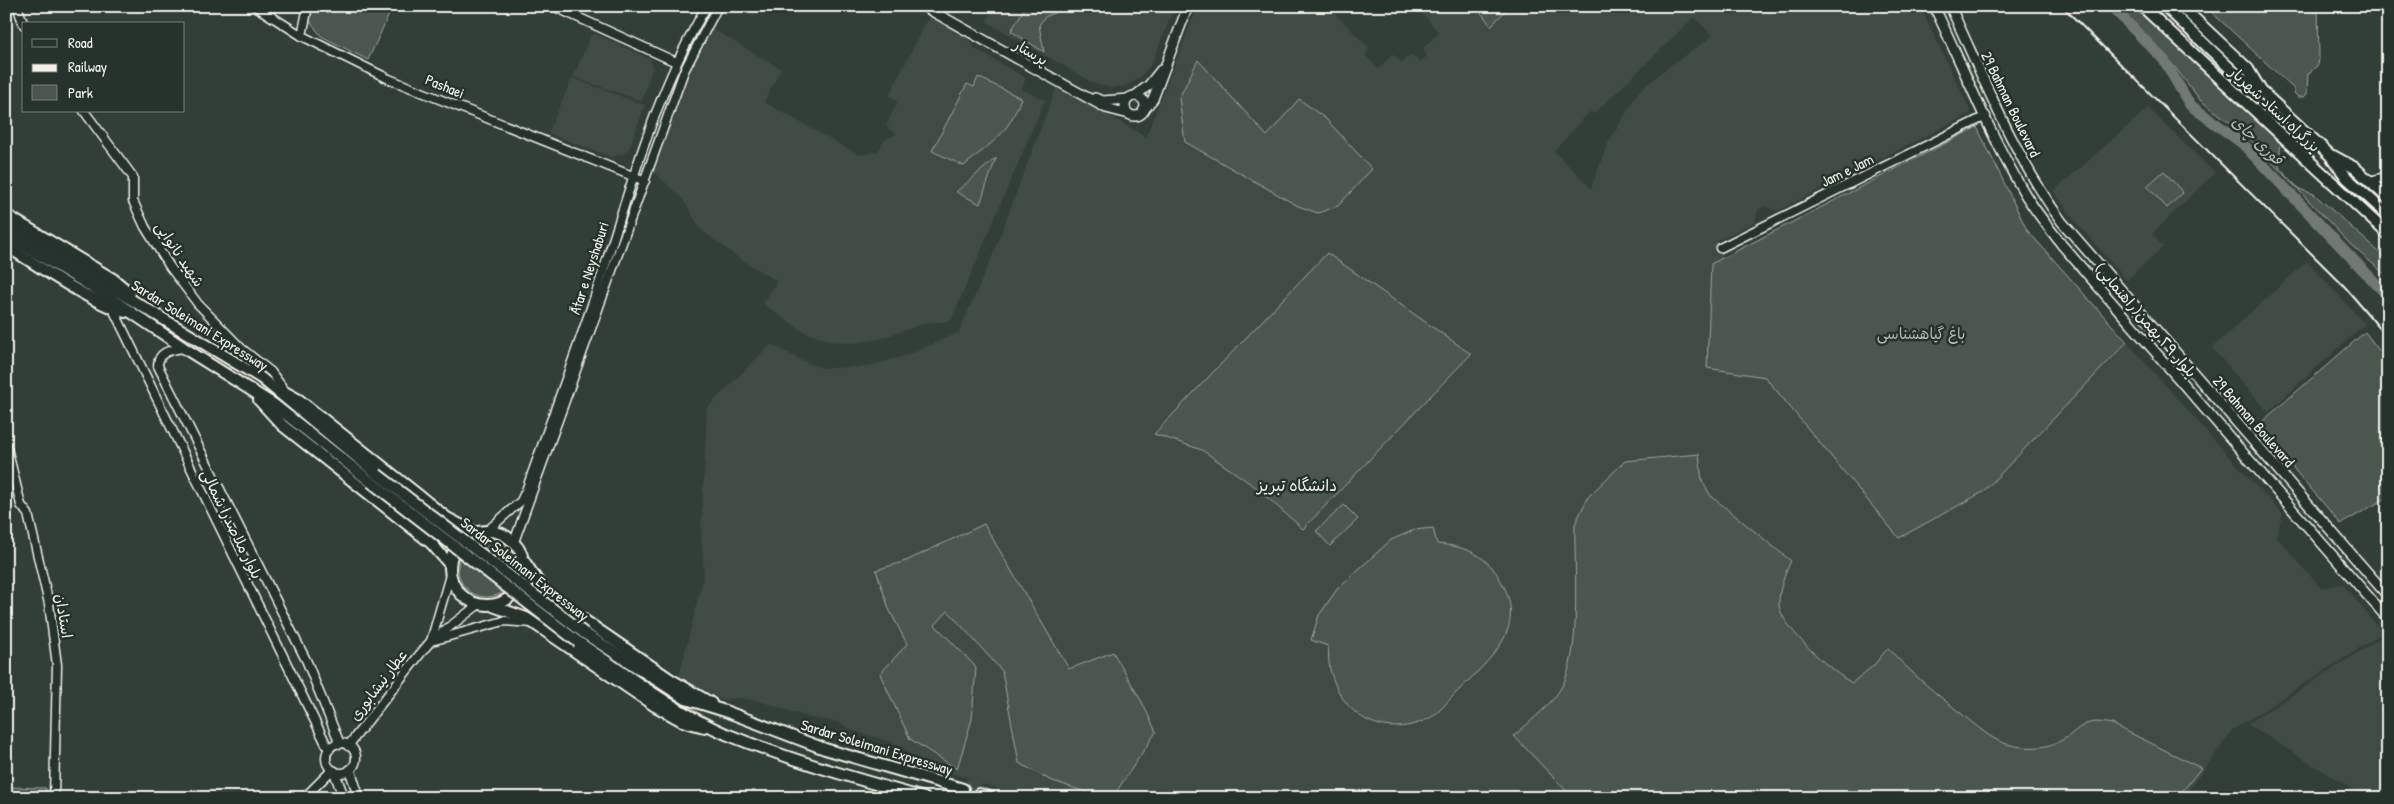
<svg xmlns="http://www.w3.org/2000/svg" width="2394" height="804" viewBox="0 0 2394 804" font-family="'Patrick Hand','Playpen Sans Arabic',sans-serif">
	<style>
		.built { fill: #404b44; fill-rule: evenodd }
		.green { fill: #4c564f; stroke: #a0a49c }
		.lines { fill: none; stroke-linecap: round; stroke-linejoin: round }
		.river { stroke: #727972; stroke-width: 11 }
		.highway-tunnel { stroke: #4f5952; stroke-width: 10; stroke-dasharray: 10 5; stroke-linecap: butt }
		.secondary-casing { stroke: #f4f1e8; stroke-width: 11 }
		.primary-casing { stroke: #f4f1e8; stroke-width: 12 }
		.highway-casing { stroke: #f4f1e8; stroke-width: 14 }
		.secondary { stroke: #26332d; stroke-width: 8 }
		.primary { stroke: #26332d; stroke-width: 9 }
		.highway { stroke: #26332d; stroke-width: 10 }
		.rail { stroke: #f4f1e8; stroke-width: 2 }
		.highway-bridge-casing { stroke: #f4f1e8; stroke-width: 14; stroke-linecap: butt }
		.highway-bridge { stroke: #26332d; stroke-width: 10 }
		.labels { text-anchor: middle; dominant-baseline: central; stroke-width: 5; stroke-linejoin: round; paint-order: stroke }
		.street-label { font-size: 15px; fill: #f4f1e8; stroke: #26332d }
		.park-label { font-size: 15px; fill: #b9bbb2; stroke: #26332d }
		.water-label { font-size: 16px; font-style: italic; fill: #babbb3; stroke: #26332d }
		.neighbourhood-label { font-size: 16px; fill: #f4f1e8; stroke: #26332d }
	</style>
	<rect width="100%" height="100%" fill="#323e38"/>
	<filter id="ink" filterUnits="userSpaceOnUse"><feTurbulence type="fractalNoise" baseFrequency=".02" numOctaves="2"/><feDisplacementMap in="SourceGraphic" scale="10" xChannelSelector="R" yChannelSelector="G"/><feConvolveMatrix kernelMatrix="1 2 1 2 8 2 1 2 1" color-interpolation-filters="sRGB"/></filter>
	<g filter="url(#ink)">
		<g class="built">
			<path d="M995 6H1175L1152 63 1140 78 1125 86 1112 88 1095 84 986 21Z"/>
			<path d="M1198 6H1328L1369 48 1366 56 1378 69 1393 54 1402 63 1411 54 1420 62 1427 56 1423 48 1439 33 1416 6H1886L1888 10 1887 6H1920L1971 113 1777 211 1765 206 1758 210 1755 222 1718 240 1723 257 1977 127 2027 230 2232 460 2283 514 2276 536 2321 588 2343 584 2383 633 2233 730 2183 798H1028L982 784 978 798H961L967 778 919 764 903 748 891 742 854 731 837 722 811 718 760 701 740 698 722 700 679 677 704 574 701 534 707 408 771 344 801 360 822 368 867 367 913 353 959 332 994 252 1057 85 1146 137ZM1694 17 1713 36 1668 67 1639 91 1607 145 1591 188 1554 151 1589 112 1594 114Z"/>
			<path d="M931 12 962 30 975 49 1026 78 1022 89 1045 100 951 321 925 323 880 339 853 343 830 341 804 332 763 304 777 281 740 259 701 230 682 198 650 169 706 25 781 69 764 102 859 155 877 152 885 140 896 134 886 126 898 101 889 96Z"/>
			<path d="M596 34 650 59 653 66 642 101 573 77 591 35Z"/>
			<path d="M572 78 645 105 629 149 622 155 611 157 548 133Z"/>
			<path d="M2148 108 2215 173 2152 234 2163 247 2127 280 2079 226 2054 191Z"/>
			<path d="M2307 261 2365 324 2268 412 2212 348Z"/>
			<path d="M2382 637 2388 646V794L2382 798H2367L2247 724Z"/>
			<path d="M158 790 234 794V798H158Z"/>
		</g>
		<g class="green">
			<path d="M313 6H393L368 60 321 36 310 21Z"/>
			<path d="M1026 6H1045L1056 12 1045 17 1039 25 1044 52 1011 31Z"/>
			<path d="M1476 6H1510L1491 26Z"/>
			<path d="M2115 6H2137L2281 139 2279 167 2299 189 2314 194 2388 260V277L2351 245 2242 131 2201 101 2174 66Z"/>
			<path d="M2205 6H2318L2319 59 2318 65 2308 74 2307 94 2304 97H2298L2294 93V89Z"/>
			<path d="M1198 60 1267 136 1299 99 1326 119 1372 169 1338 206 1318 213 1298 206 1185 142 1179 98Z"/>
			<path d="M978 77 1021 98C1008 135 993 141 964 166L932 151 967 84 974 87Z"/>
			<path d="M1977 127 2027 230 2127 342 1983 492 1899 538 1765 377 1707 368 1711 264Z"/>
			<path d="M996 158 980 204 956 192Z"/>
			<path d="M2164 171 2183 193 2167 208 2147 186Z"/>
			<path d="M1327 253 1471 354 1303 529 1254 486 1202 450 1154 434Z"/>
			<path d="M2365 332 2388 362V497L2341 524 2257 426Z"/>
			<path d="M1699 454 1702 481 1711 496 1791 561C1785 572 1778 593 1779 605 1781 627 1833 673 1852 683L1874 665 1888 648C1912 674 1935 693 1963 715 1977 726 1990 739 2007 744 2021 748 2040 749 2053 744 2080 735 2077 716 2112 724L2201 768 2177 798H1573L1514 736C1531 720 1556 702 1565 680 1581 643 1574 566 1575 524L1588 497 1625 461Z"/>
			<path d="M1344 505 1358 519 1330 546 1316 531Z"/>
			<path d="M984 524 1069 669 1113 652 1143 704 1156 732 1112 798H1103L1050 780 1019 763 1002 671 948 611 935 625 976 667 972 719 957 769 910 739 880 674 907 644 889 609 876 570 906 561Z"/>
			<path d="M1433 528 1437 544C1463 546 1484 553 1498 576 1531 627 1492 657 1458 691 1449 699 1439 714 1428 719 1382 741 1341 715 1330 669 1328 662 1329 653 1328 646L1311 640 1319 615 1338 588 1391 540 1414 530Z"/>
			<circle cx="487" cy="568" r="29"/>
			<path d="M6 787 46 788V798H6Z"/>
		</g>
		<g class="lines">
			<path class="river" d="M2111 6 2164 60 2190 105 2242 143 2388 296"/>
			<path class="highway-tunnel" d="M963 789 979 794"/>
			<defs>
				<g id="secondary">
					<path d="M17 6 24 25"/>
					<path d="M255 6 302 36 389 79 645 181"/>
					<path d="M553 6 676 62"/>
					<path d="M302 36 308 6"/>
					<path d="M84 111 133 177V201L145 227 170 267 198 304 242 349 271 372 285 391"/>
					<path d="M2370 181 2388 176"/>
					<path d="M1720 248 1986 116"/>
					<path d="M113 309 329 750"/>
					<path d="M184 348C171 350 158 351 158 366L307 662 340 744"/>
					<path d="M6 444 21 505 28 514 49 604 57 665 54 798"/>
					<path d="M487 531 521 501 527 488C551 420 576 353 599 284 630 190 655 92 707 6"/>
					<path d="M514 542 684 71 718 6"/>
					<path d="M435 640 504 621 533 623"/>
					<path d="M431 641 450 575"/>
					<circle cx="341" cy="758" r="15"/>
					<path d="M348 746 420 654 431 641 478 605"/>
					<path d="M304 798 332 770"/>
				</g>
				<g id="primary">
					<path d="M923 6 1106 108 1129 114"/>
					<path d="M1934 6C1963 67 1988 131 2022 189 2033 209 2048 226 2062 245L2388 619"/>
					<path d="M1950 6C1984 79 2014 156 2062 222L2388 596"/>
					<path d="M1135 96 1149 85 1161 70"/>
					<circle cx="1135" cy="106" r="10"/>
					<path d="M1095 98 1103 101 1128 99"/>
					<path d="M1143 111 1153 99 1188 6"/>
					<path d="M350 770 359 798"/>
					<path d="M334 771 344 798"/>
				</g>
				<g id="highway">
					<path d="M2142 6 2388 234"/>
					<path d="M2165 6 2239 77 2262 92 2330 155 2347 178 2388 215"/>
					<path d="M2181 6 2248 69 2260 89"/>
					<path d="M2333 156 2355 168 2388 198"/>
					<path d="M6 215 113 279 130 293"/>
					<path d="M6 224 261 378 377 474"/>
					<path d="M6 235 107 296 184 348 273 404 371 482"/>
					<path d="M6 246C38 265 92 304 125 312"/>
					<path d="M277 388 299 400 447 518 476 533"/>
					<path d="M259 400 282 425 431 543 450 565"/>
					<circle cx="487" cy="568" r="37"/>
					<path d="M524 561 546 594 670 679 711 703"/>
					<path d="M493 606 526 618 655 706 682 721 704 727"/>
					<path d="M584 633 686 699 725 711 825 749 963 789"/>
					<path d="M578 642C625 673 673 711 726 734 790 760 857 779 924 798"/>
					<path d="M979 794 992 798"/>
				</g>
			</defs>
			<use href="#secondary" class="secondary-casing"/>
			<use href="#primary" class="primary-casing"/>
			<use href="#highway" class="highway-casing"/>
			<use href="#secondary" class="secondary"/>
			<use href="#primary" class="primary"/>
			<use href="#highway" class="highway"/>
			<path class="rail" d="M2062 6 2345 287 2388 338"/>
			<defs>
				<g id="highway-bridge">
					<path d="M377 474 584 633"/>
					<path d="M371 482 578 642"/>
				</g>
			</defs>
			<use href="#highway-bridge" class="highway-bridge-casing"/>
			<use href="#highway-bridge" class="highway-bridge"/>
		</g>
	</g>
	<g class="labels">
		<g class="street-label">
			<text transform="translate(1031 52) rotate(30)">پرستار</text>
			<text transform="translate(445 86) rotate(22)">Pashaei</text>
			<text transform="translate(2011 104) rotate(64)">29 Bahman Boulevard</text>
			<text transform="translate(2275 109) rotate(43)">بزرگراه استاد شهریار</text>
			<text transform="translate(1847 170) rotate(-26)">Jam e Jam</text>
			<text transform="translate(180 254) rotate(56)">شهید نانوایی</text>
			<text transform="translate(589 268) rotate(-72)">ََAtar e Neyshaburi</text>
			<text transform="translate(2146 320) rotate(49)">بلوار ٢٩ بهمن(راهنمایی)</text>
			<text transform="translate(200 325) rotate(32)">Sardar Soleimani Expressway</text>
			<text transform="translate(2254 421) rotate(49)">29 Bahman Boulevard</text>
			<text transform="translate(232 524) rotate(64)">بلوار ملاصدرا شمالی</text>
			<text transform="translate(525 569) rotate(38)">Sardar Soleimani Expressway</text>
			<text transform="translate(64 616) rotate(81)">استادان</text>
			<text transform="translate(378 685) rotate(-53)">عطار نیشابوری</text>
			<text transform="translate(877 747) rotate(17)">Sardar Soleimani Expressway</text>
		</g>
		<g class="park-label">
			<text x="1921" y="333">باغ گیاهشناسی</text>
		</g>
		<g class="water-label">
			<text transform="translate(2258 140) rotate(43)">قوری چای</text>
		</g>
		<g class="neighbourhood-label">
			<text x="1297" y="485">دانشگاه تبریز</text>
		</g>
	</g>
	<rect width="2394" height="804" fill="none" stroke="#26332d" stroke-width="25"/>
	<rect x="12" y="12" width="2369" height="779" fill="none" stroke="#f4f1e8" stroke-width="2" filter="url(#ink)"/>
	<rect x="22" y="22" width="162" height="90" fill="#26332d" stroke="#787f78"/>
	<rect x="32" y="39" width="25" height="8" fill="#26332d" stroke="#787f78"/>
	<text x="68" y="48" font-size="15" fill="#f4f1e8">Road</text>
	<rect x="32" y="64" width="25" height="8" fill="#f4f1e8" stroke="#787f78"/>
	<text x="68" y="72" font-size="15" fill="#f4f1e8">Railway</text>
	<rect x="32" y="85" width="25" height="15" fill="#4c564f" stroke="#787f78"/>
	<text x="68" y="98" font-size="15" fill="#f4f1e8">Park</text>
</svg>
